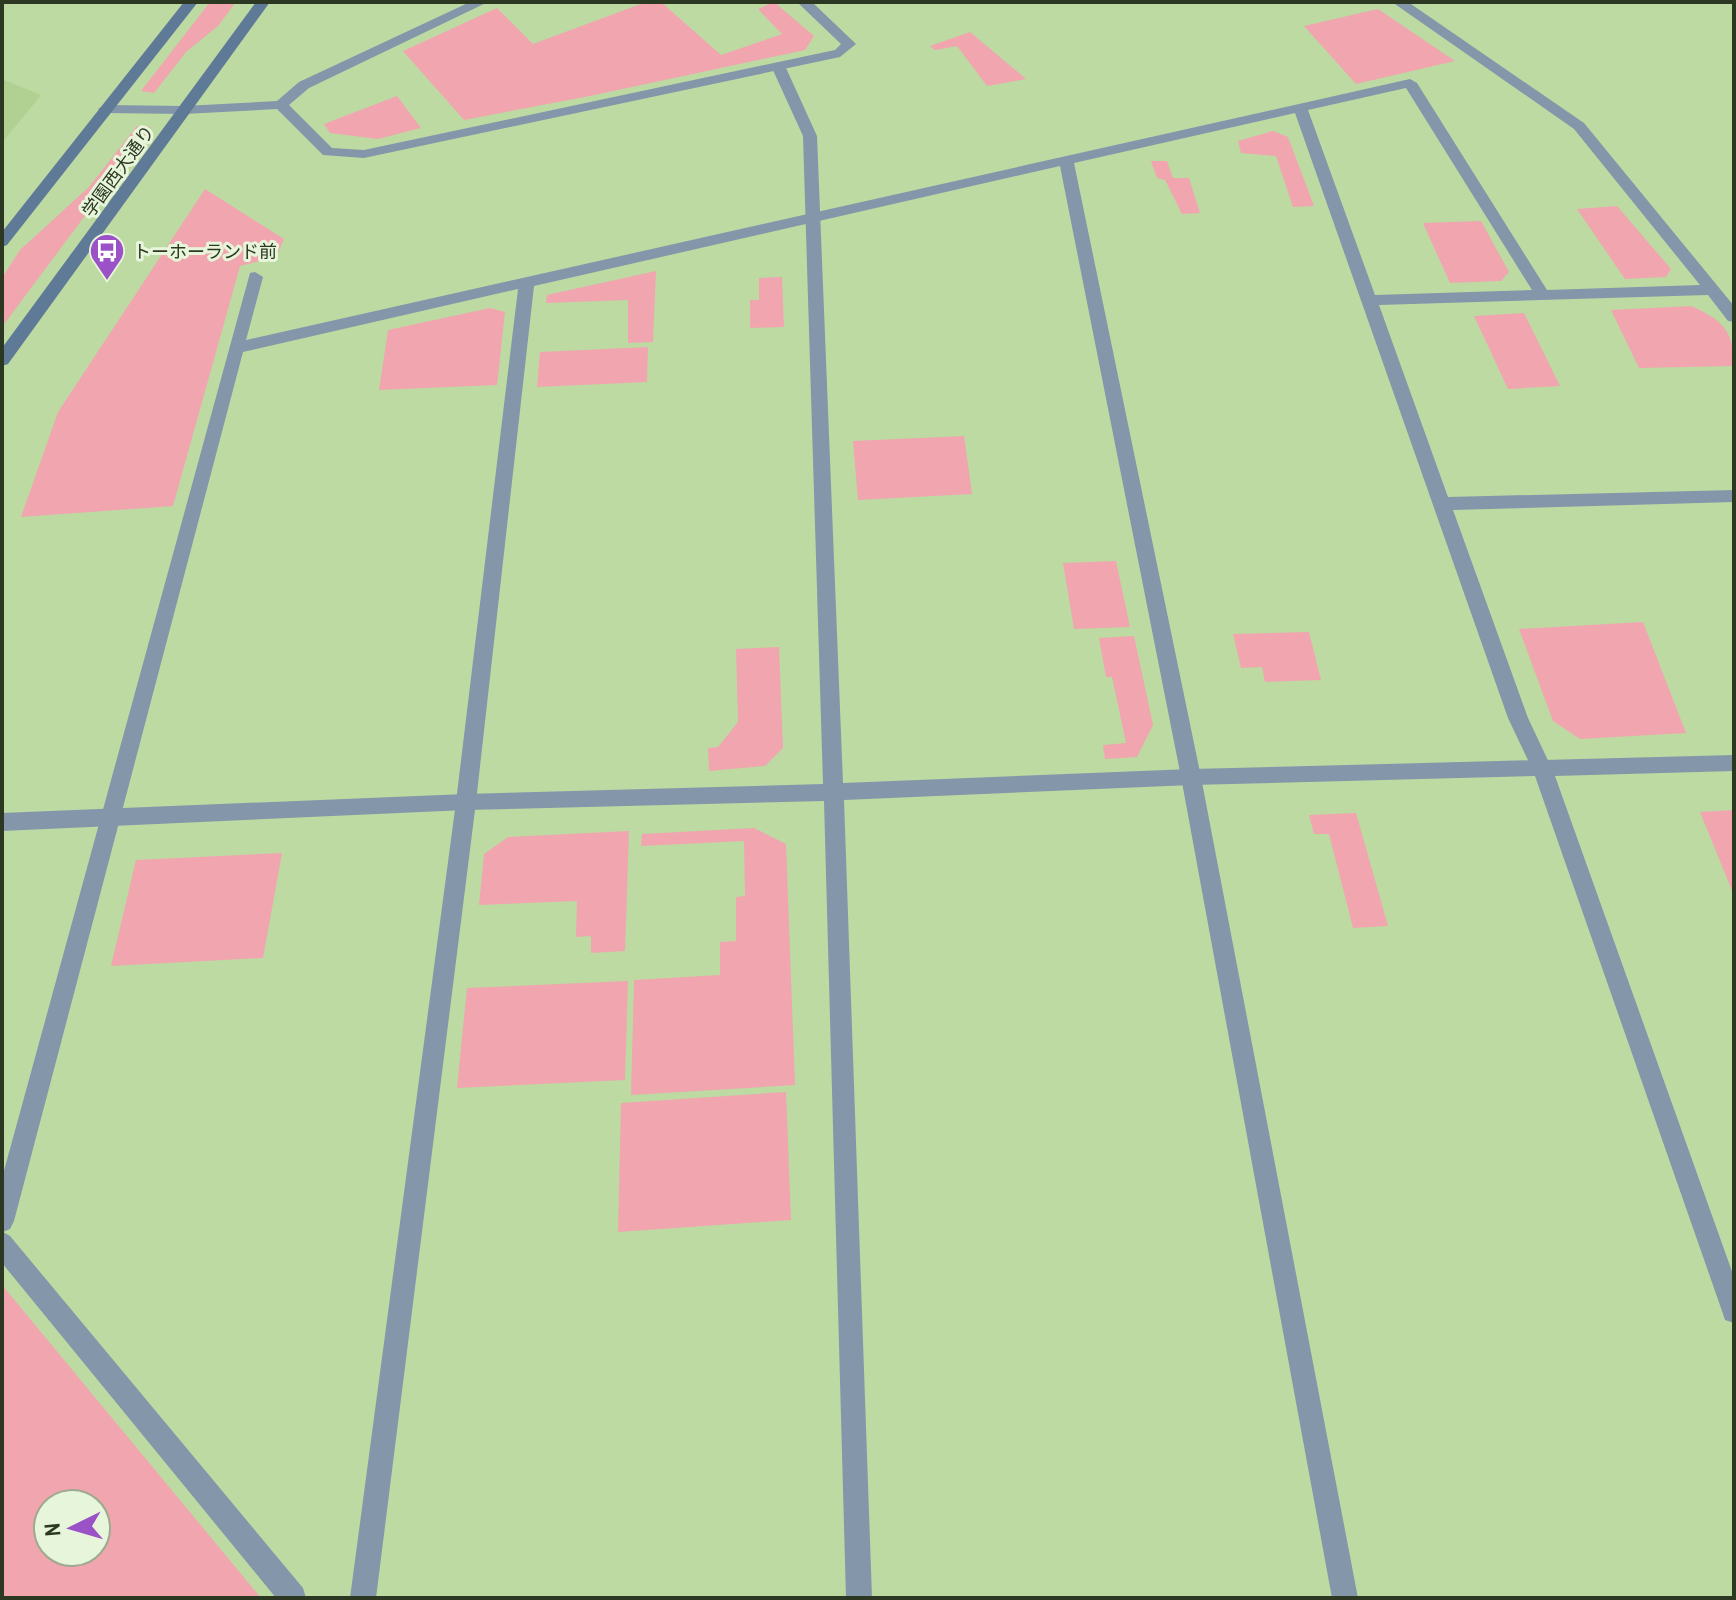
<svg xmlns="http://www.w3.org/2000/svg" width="1736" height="1600" viewBox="0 0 1736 1600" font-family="'Archivo Narrow','Noto Sans JP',sans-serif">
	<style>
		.built { fill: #b1d193 }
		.green { fill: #f1a5af; fill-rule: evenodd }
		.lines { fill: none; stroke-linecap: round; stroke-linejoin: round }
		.minor { fill: #8496aa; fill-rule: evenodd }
		.tertiary { fill: #8496aa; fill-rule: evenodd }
		.secondary { fill: #5f7a97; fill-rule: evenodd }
		.labels { text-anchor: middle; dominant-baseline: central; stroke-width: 6; stroke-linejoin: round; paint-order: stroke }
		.far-street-label { font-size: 18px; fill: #2d3822; stroke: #e7f6da }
		.far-poi-label { font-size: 18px; fill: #2d3822; stroke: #e7f6da; text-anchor: start }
	</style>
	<rect width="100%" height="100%" fill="#bddaa3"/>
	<path class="built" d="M2 79 41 95 2 143Z"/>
	<g class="green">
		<path d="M210 2H236L218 26 186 52 154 93 141 91Z"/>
		<path d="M646 2H661L721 55 782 34 758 9 774 2 814 36 805 50 590 96 464 120 403 51 497 8 533 44Z"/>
		<path d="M1378 9 1455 61 1356 84 1304 26Z"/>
		<path d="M970 32 1026 79 987 86 957 46 935 50 930 46Z"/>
		<path d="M397 96 421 128 378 139 330 133 324 124Z"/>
		<path d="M137 126 151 127 2 327V278L20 250 89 187Z"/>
		<path d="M1273 131 1288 137 1314 206 1293 207 1276 156 1241 153 1238 141Z"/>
		<path d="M1151 161H1167L1173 178H1189L1200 213 1182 214 1165 180 1157 178Z"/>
		<path d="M205 189 284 239 276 257 240 266 173 506 21 517 58 412Z"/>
		<path d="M1617 206 1671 269 1666 277 1625 279 1577 209Z"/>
		<path d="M1481 221 1509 272 1501 281 1450 283 1423 223Z"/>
		<path d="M656 271 653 342 628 343V300L546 303 547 295Z"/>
		<path d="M782 277 784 327 750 328V300H759V278Z"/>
		<path d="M1691 306C1722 320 1734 330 1734 366L1639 368 1611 310Z"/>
		<path d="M490 308 505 312 497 385 379 390 388 330Z"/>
		<path d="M1524 313 1560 386 1508 389 1474 316Z"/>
		<path d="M648 347 647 382 537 387 540 352Z"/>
		<path d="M964 436 972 494 858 500 853 441Z"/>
		<path d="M1116 561 1130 627 1074 629 1063 563Z"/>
		<path d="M1643 622 1686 733 1580 739 1553 721 1519 629Z"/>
		<path d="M1309 632 1321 680 1265 682 1262 667 1241 668 1233 634Z"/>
		<path d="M1134 636 1153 725 1137 757 1105 759 1103 745 1126 743 1112 677H1106L1099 638Z"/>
		<path d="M779 647 783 748 765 766 709 771 708 748 718 747 738 722 736 649Z"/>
		<path d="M1734 810V893H1733L1700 812Z"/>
		<path d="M1356 813 1388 926 1353 928 1329 834H1314L1309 815Z"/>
		<path d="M754 828 786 844 795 1085 631 1095 634 980 720 975V942L736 941V897L745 896 744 841 641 846 642 834Z"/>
		<path d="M629 831 625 951 591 953V936L576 937 577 901 479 905 484 854 508 837Z"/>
		<path d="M282 853 263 958 111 966 136 860Z"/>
		<path d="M628 981 625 1080 457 1088 467 988Z"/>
		<path d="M786 1092 791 1220 618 1232 621 1103Z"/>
		<path d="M2 1285 261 1598H2ZM48 1504H96V1552H48Z"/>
	</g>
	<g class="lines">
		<g class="minor">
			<path d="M470 2H488L309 88 289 105 332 148 364 150 835 50 841 44 797 2H812L856 44 840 57 364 158 323 155 277 109 184 114 105 113 98 109 105 105 184 106 277 101 299 82Z"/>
			<path d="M1392 2H1408L1584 123 1734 306V322L1728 321 1708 295 1379 305 1448 497 1734 490V502L1453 510 1528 718 1553 771 1550 777 1543 779 1536 777 1508 718 1295 113 1074 163 1201 777 1358 1598H1332L1181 777 1060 166 534 286 476 802 376 1598H350L456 802 518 289 243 352 14 1221 10 1229 3 1232 10 1236 303 1588 306 1598H276L2 1263V1178L250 273 255 272 263 277 246 340 1410 79 1417 83 1547 290 1700 285 1574 129ZM1406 88 1532 290 1375 295 1308 110Z"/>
		</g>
		<path class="tertiary" d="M774 65 786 68 817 136 843 783 1191 769 1734 755V771L1555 776 1734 1277V1323L1725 1320 1722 1311 1535 776 1191 785 844 800 872 1598H846L824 801 466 810 2 831V813L466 794 823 784 803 136 772 68Z"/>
		<g class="secondary">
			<path d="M184 2H198L7 245 2 247V232Z"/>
			<path d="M256 2H270L8 364 2 366V348Z"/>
		</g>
	</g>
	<defs>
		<symbol id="bus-pin" viewBox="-11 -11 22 30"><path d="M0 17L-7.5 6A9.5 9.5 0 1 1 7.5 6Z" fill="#9a52c6" stroke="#e7f6da"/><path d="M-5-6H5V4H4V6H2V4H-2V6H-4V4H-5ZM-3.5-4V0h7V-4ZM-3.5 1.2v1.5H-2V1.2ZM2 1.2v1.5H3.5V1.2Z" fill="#fff"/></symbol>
	</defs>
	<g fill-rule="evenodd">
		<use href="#bus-pin" x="87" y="231" width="40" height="54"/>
	</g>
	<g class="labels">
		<g class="far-street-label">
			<text transform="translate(118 171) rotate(-54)">学園西大通り</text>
		</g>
		<g class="far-poi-label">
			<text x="133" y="251">トーホーランド前</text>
		</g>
	</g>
	<rect width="1736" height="1600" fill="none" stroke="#2d3822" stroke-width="8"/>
	<g transform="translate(72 1528) rotate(265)"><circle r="38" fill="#e7f6da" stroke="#9daa90" stroke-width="2"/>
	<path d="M0-6L14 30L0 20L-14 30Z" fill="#9a52c6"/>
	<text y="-12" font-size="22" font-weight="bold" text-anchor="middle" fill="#2d3822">N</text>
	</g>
</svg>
